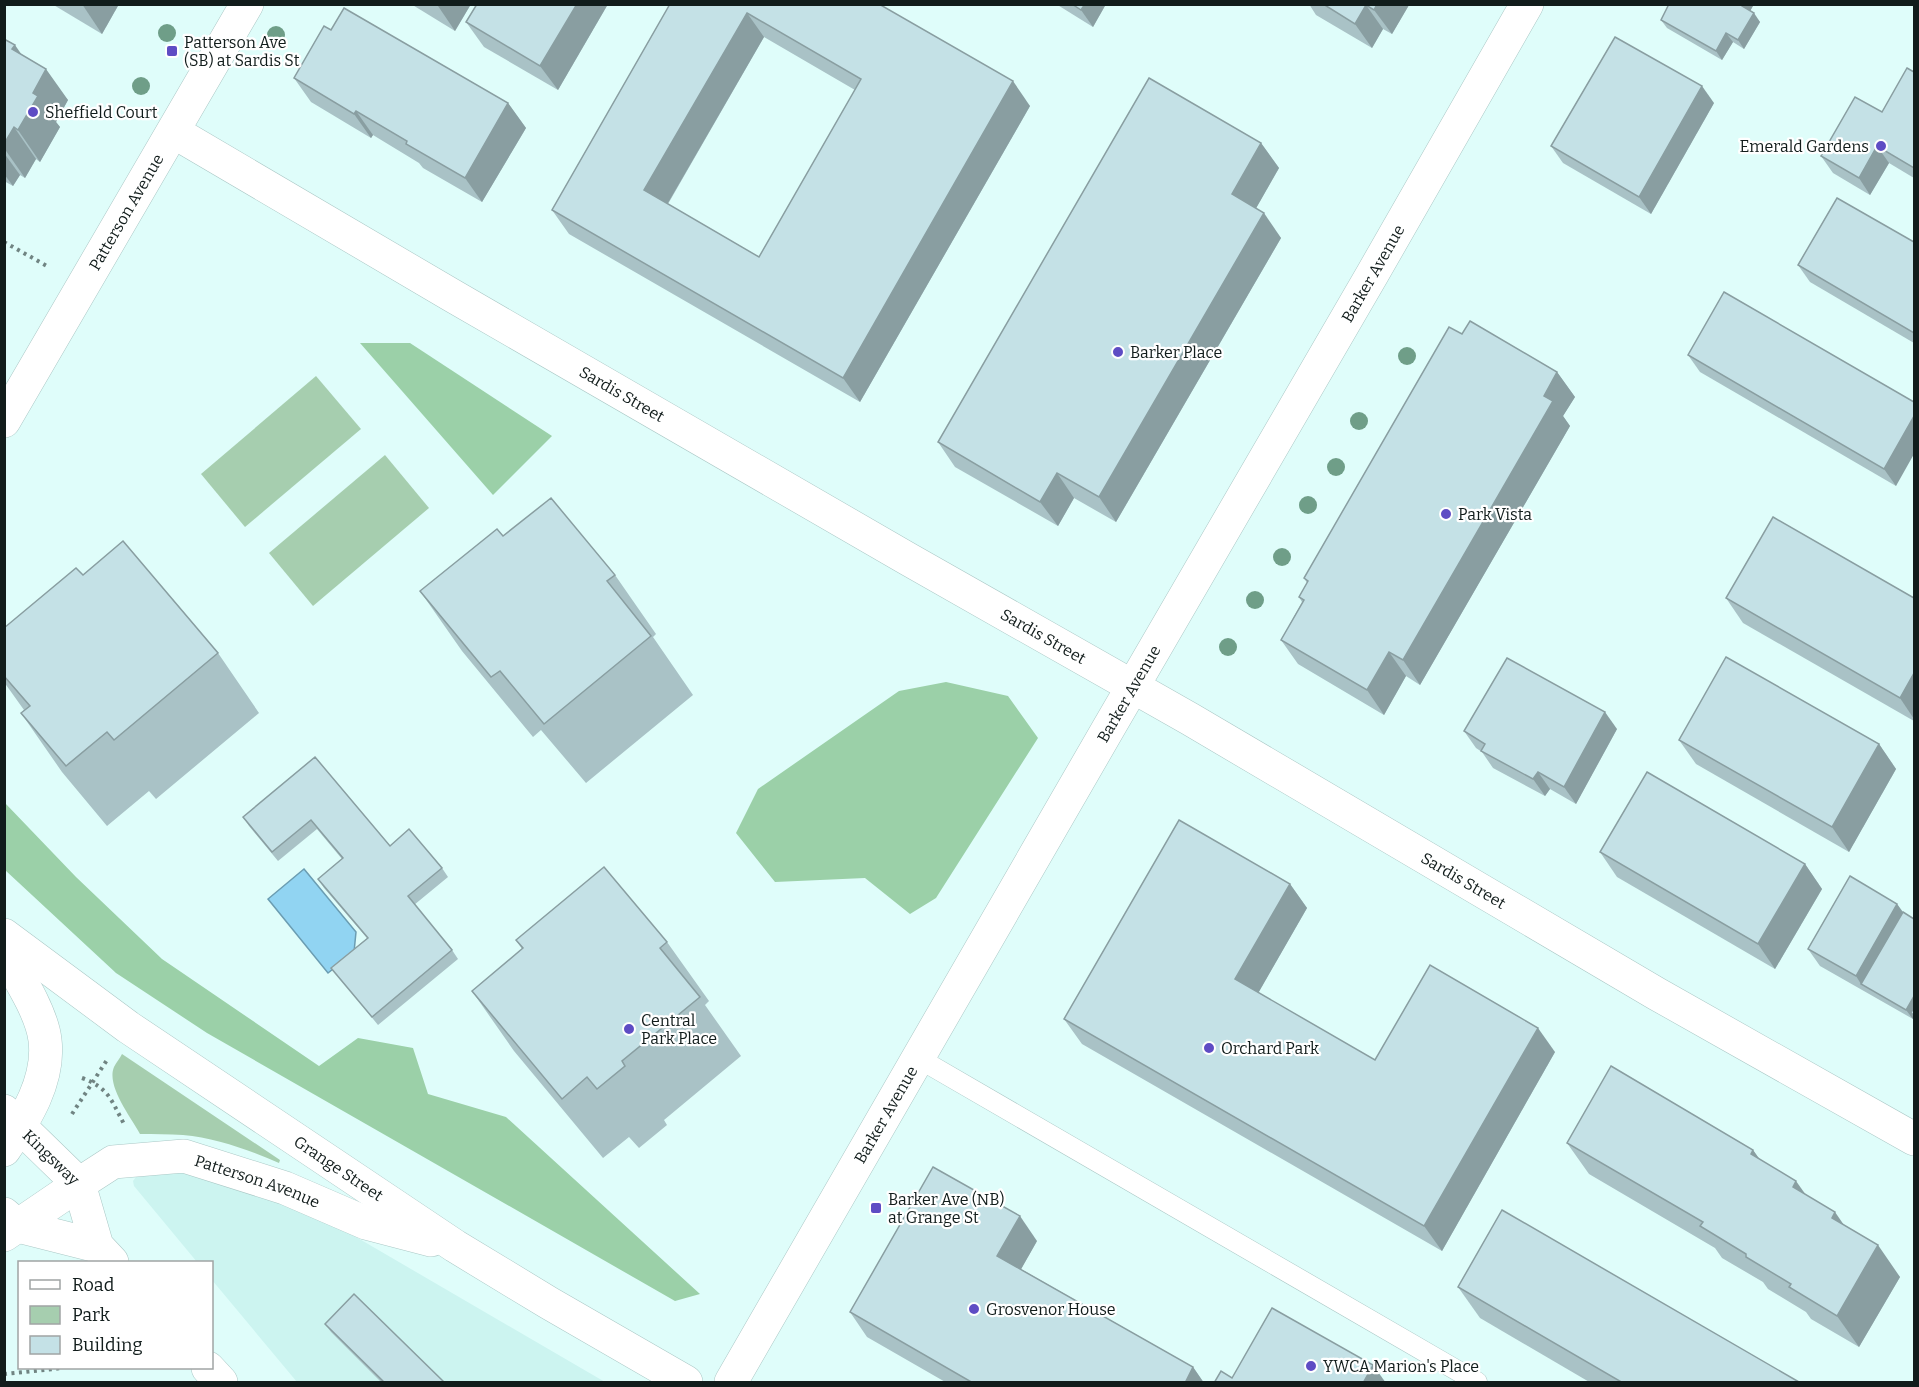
<svg xmlns="http://www.w3.org/2000/svg" width="1919" height="1387" viewBox="0 0 1919 1387" font-family="Bitter,serif">
	<style>
		.built { fill: #ccf4f0 }
		.green { fill: #a6ceaf }
		.forest { fill: #9bd0a8 }
		.water { fill: #91d4f2; stroke: #6b9db2; stroke-width: 1.5 }
		.lines { fill: none; stroke-linecap: round; stroke-linejoin: round }
		.service-casing { stroke: #abc8c6; stroke-width: 21 }
		.minor-casing { stroke: #abc8c6; stroke-width: 34 }
		.tertiary-casing { stroke: #abc8c6; stroke-width: 34 }
		.primary-casing { stroke: #abc8c6; stroke-width: 34 }
		.path { stroke: #708482; stroke-width: 4; stroke-dasharray: 3 4.5; stroke-linecap: butt }
		.service { stroke: #fff; stroke-width: 20 }
		.minor { stroke: #fff; stroke-width: 33 }
		.tertiary { stroke: #fff; stroke-width: 33 }
		.primary { stroke: #fff; stroke-width: 33 }
		.tree { fill: #6f9e88 }
		.wall { fill: #a9c2c6; fill-rule: evenodd }
		.shaded-wall { fill: #899ea1 }
		.building { fill: #c4e1e6; stroke: #899ea1; stroke-width: 1.5; fill-rule: evenodd }
		.poi-dot { fill: #5e4cc4; stroke: #fff; stroke-width: 2 }
		.labels { text-anchor: middle; dominant-baseline: central; stroke-width: 4.5; stroke-linejoin: round; paint-order: stroke }
		.poi-label { font-size: 16px; fill: #111c1b; stroke: #fff; text-anchor: start }
		.street-label { font-size: 16px; fill: #111c1b; stroke: #fff }
	</style>
	<rect width="100%" height="100%" fill="#dffdfa"/>
	<path class="built" d="M163 1173H182L221 1179 344 1230 605 1382H297L212 1280V1262H197L134 1186 133 1181 136 1177Z"/>
	<g class="green">
		<path d="M316 376 361 429 245 527 201 474Z"/>
		<path d="M385 455 429 508 313 606 269 553Z"/>
		<path d="M122 1054 280 1160 279 1163C249 1150 216 1138 183 1135 169 1134 154 1134 140 1134 131 1117 106 1086 114 1067 116 1063 120 1058 122 1054Z"/>
	</g>
	<g class="forest">
		<path d="M360 343H410L552 436 493 495Z"/>
		<path d="M946 682 1008 696 1038 738 936 898 910 914 865 878 775 882 736 833 758 789 899 691Z"/>
		<path d="M5 803 76 877 162 959 319 1066 358 1038 413 1048 428 1094 506 1117 700 1294 675 1301 207 1033 116 973 5 870Z"/>
	</g>
	<path class="water" d="M304 869 356 932 354 952 328 973 268 899Z"/>
	<g class="lines">
		<defs>
			<path id="service" d="M918 1058 1477 1382"/>
			<g id="minor">
				<path id="s1" d="M174 132 453 296 908 559 1190 719 1657 994 1914 1139"/>
				<path id="s2" d="M731 1382 1108 729 1373 273 1527 4"/>
			</g>
			<g id="tertiary">
				<path id="s3" d="M4 421 247 4"/>
				<path id="s4" d="M4 935 128 1027 455 1246 549 1303 686 1382"/>
				<path d="M4 952C18 976 42 1013 45 1040 50 1080 26 1118 4 1150"/>
				<path id="s5" d="M4 1235 79 1184 113 1162 184 1156 285 1188 366 1223 431 1240"/>
			</g>
			<g id="primary">
				<path id="s6" d="M4 1111 79 1184 97 1246 112 1262"/>
				<path d="M4 1214 18 1226 97 1246"/>
				<path d="M208 1368 221 1382"/>
			</g>
		</defs>
		<use href="#service" class="service-casing"/>
		<use href="#minor" class="minor-casing"/>
		<use href="#tertiary" class="tertiary-casing"/>
		<use href="#primary" class="primary-casing"/>
		<g class="path">
			<path d="M4 242 47 266"/>
			<path d="M82 1078C109 1088 111 1100 124 1124"/>
			<path d="M72 1114 107 1060"/>
			<path d="M4 1374 63 1368"/>
		</g>
		<use href="#service" class="service"/>
		<use href="#minor" class="minor"/>
		<use href="#tertiary" class="tertiary"/>
		<use href="#primary" class="primary"/>
	</g>
	<g class="tree">
		<circle cx="167" cy="33" r="9"/>
		<circle cx="276" cy="35" r="9"/>
		<circle cx="141" cy="86" r="9"/>
		<circle cx="1407" cy="356" r="9"/>
		<circle cx="1359" cy="421" r="9"/>
		<circle cx="1336" cy="467" r="9"/>
		<circle cx="1308" cy="505" r="9"/>
		<circle cx="1282" cy="557" r="9"/>
		<circle cx="1255" cy="600" r="9"/>
		<circle cx="1228" cy="647" r="9"/>
	</g>
	<g class="wall">
		<path d="M52 4H119L102 34Z"/>
		<path d="M411 4H471L455 31Z"/>
		<path d="M477 4H608L558 90 484 47 466 22Z"/>
		<path d="M670 4H879L1030 106 860 402 569 234 552 210ZM764 37 855 90 759 257 668 204Z"/>
		<path d="M1056 4H1106L1093 27Z"/>
		<path d="M1309 4H1408L1409 5 1392 34 1383 29 1372 48 1316 15Z"/>
		<path d="M1669 4H1754L1750 11 1760 22 1744 49 1733 42 1722 60 1667 28 1661 20Z"/>
		<path d="M331 30 508 103 526 128 482 202 423 168 419 163 373 135 371 138 311 102 294 78Z"/>
		<path d="M4 39 68 100 56 122 60 127 40 162 36 159 25 178 20 175 13 186 4 181Z"/>
		<path d="M1914 72V178L1889 163 1870 195 1833 173 1821 156 1882 112Z"/>
		<path d="M1714 103 1651 214 1563 163 1551 146Z"/>
		<path d="M1261 143 1279 168 1256 208 1281 238 1116 522 1074 498 1058 526 955 467 938 442Z"/>
		<path d="M1914 242V343L1810 282 1798 265Z"/>
		<path d="M1462 334 1557 372 1575 397 1563 416 1570 426 1420 685 1406 676 1384 715 1298 664 1281 640 1302 602 1299 597 1307 583 1304 578Z"/>
		<path d="M1688 355 1914 402 1896 486 1700 372Z"/>
		<path d="M503 536 615 575 656 634 653 637 693 695 586 783 541 730 533 737 462 651 420 591Z"/>
		<path d="M83 575 218 653 259 713 156 799 149 791 107 826 62 772 21 713 24 710 4 682V628Z"/>
		<path d="M1726 598H1914V721L1743 623Z"/>
		<path d="M1617 729 1576 804 1550 789 1545 796 1493 768 1482 752 1476 748 1464 731Z"/>
		<path d="M1679 740 1879 744 1896 769 1849 852 1696 764Z"/>
		<path d="M315 757 390 846 442 868 448 877 414 905 452 950 458 959 378 1025 338 976 331 968 367 938 324 888 318 879 342 859 317 829 278 861 249 826 243 817Z"/>
		<path d="M1600 852 1805 864 1822 889 1775 969 1617 877Z"/>
		<path d="M1290 884 1307 908 1258 993 1375 1060 1555 1052 1442 1251 1082 1044 1064 1019Z"/>
		<path d="M1897 904 1903 912 1914 919V1018V1017L1913 1019 1820 966 1808 949Z"/>
		<path d="M516 940 667 942 709 1001 705 1005 741 1056 664 1120 667 1125 639 1148 629 1137 603 1158 514 1051 472 991 522 949Z"/>
		<path d="M1567 1143 1753 1150 1760 1160 1844 1225 1900 1277 1859 1347 1811 1319 1806 1312 1768 1289 1763 1282 1722 1258 1715 1248 1589 1174Z"/>
		<path d="M1037 1241 1021 1269 1193 1367 1204 1383H947L867 1337 850 1312Z"/>
		<path d="M1458 1287 1800 1383H1591L1480 1318Z"/>
		<path d="M325 1324 445 1383H382L331 1332Z"/>
	</g>
	<g class="shaded-wall">
		<path d="M82 4H119L102 34Z"/>
		<path d="M439 4H471L455 31 438 6Z"/>
		<path d="M577 4H608L558 90 540 66Z"/>
		<path d="M1085 4H1106L1093 27 1081 10Z"/>
		<path d="M1377 4 1409 5 1392 34 1374 10Z"/>
		<path d="M1743 4H1754L1748 15 1742 6Z"/>
		<path d="M1366 5 1383 29 1372 48 1355 24Z"/>
		<path d="M747 13 764 37 661 215 644 190Z"/>
		<path d="M1754 13 1760 22 1744 49 1738 40Z"/>
		<path d="M1726 33 1733 42 1722 60 1716 51Z"/>
		<path d="M15 45 37 77 12 49Z"/>
		<path d="M46 69 68 100 56 122 60 127 40 162 18 130 33 93Z"/>
		<path d="M1013 81 1030 106 860 402 843 378Z"/>
		<path d="M1702 86 1714 103 1651 214 1639 197Z"/>
		<path d="M508 103 526 128 482 202 465 178Z"/>
		<path d="M356 111 373 135 371 138 354 114Z"/>
		<path d="M14 127 36 159 25 178 4 148V144Z"/>
		<path d="M1261 143 1279 168 1250 219 1232 194Z"/>
		<path d="M1877 146 1889 163 1870 195 1859 178Z"/>
		<path d="M4 153 20 175 13 186 4 174Z"/>
		<path d="M1264 213 1281 238 1116 522 1099 497Z"/>
		<path d="M1557 372 1575 397 1563 416 1570 426 1420 685 1403 660 1544 396Z"/>
		<path d="M1914 416V454L1896 486 1884 469Z"/>
		<path d="M1057 473 1074 498 1058 526 1040 502Z"/>
		<path d="M1389 652 1406 676 1384 715 1367 690Z"/>
		<path d="M1914 673V719L1900 698Z"/>
		<path d="M1605 712 1617 729 1576 804 1564 787Z"/>
		<path d="M1879 744 1896 769 1849 852 1832 827Z"/>
		<path d="M1538 772 1550 789 1545 796 1533 779Z"/>
		<path d="M1805 864 1822 889 1775 969 1758 944Z"/>
		<path d="M1290 884 1307 908 1252 1004 1235 979Z"/>
		<path d="M1897 904 1909 921 1861 984 1856 976Z"/>
		<path d="M1914 996V1015L1911 1013 1914 1017 1913 1019 1906 1010Z"/>
		<path d="M1538 1028 1555 1052 1442 1251 1424 1226Z"/>
		<path d="M1753 1150 1775 1181 1751 1154Z"/>
		<path d="M1796 1181 1818 1212 1793 1187Z"/>
		<path d="M1835 1212 1857 1244 1832 1218Z"/>
		<path d="M1020 1216 1037 1241 1015 1280 997 1256Z"/>
		<path d="M1878 1245 1900 1277 1859 1347 1837 1316Z"/>
		<path d="M1373 1365 1386 1383H1363Z"/>
		<path d="M1193 1367 1204 1383H1185Z"/>
	</g>
	<g class="building">
		<path d="M477 4H577L540 66 466 22Z"/>
		<path d="M670 4H879L1013 81 843 378 552 210ZM747 13 861 79 759 257 644 190Z"/>
		<path d="M1072 4H1085L1081 10Z"/>
		<path d="M1323 4H1377L1374 10 1366 5 1355 24Z"/>
		<path d="M1669 4H1743L1742 6 1754 13 1738 40 1726 33 1716 51 1661 20Z"/>
		<path d="M344 8 508 103 465 178 406 144 407 141 356 111 354 114 294 78 324 26 331 30Z"/>
		<path d="M1615 37 1702 86 1639 197 1551 146Z"/>
		<path d="M4 39 15 45 12 49 46 69 33 93 38 96 18 130 14 127 4 144Z"/>
		<path d="M1907 68 1914 72V168L1877 146 1859 178 1821 156 1855 97 1882 112Z"/>
		<path d="M1149 78 1261 143 1232 194 1264 213 1099 497 1057 473 1040 502 938 442Z"/>
		<path d="M1837 198 1914 242V333L1798 265Z"/>
		<path d="M1724 292 1914 402V416L1884 469 1688 355Z"/>
		<path d="M1470 321 1557 372 1544 396 1553 401 1403 660 1389 652 1367 690 1281 640 1304 600 1299 597 1308 581 1304 578 1449 327 1462 334Z"/>
		<path d="M551 498 615 575 607 581 651 636 544 724 500 671 491 677 420 591 497 529 503 536Z"/>
		<path d="M1773 517 1914 598V673L1900 698 1726 598Z"/>
		<path d="M123 541 218 653 114 740 107 732 66 766 21 713 30 706 4 676V628L76 568 83 575Z"/>
		<path d="M1726 657 1879 744 1832 827 1679 740Z"/>
		<path d="M1507 658 1605 712 1564 787 1538 772 1533 779 1481 751 1485 744 1464 731Z"/>
		<path d="M315 757 390 846 409 829 442 868 408 896 452 950 372 1017 331 968 368 938 318 879 343 858 311 820 272 852 243 817Z"/>
		<path d="M1647 772 1805 864 1758 944 1600 852Z"/>
		<path d="M1179 820 1290 884 1235 979 1375 1060 1430 965 1538 1028 1424 1226 1064 1019Z"/>
		<path d="M604 867 667 942 660 948 700 997 622 1061 625 1066 597 1089 587 1077 562 1099 472 991 523 948 516 940Z"/>
		<path d="M1850 876 1897 904 1856 976 1808 949Z"/>
		<path d="M1903 912 1914 919V996L1906 1010 1861 984Z"/>
		<path d="M1914 1007V1015L1911 1013Z"/>
		<path d="M1611 1066 1753 1150 1751 1154 1796 1181 1793 1187 1835 1212 1832 1218 1878 1245 1837 1316 1789 1287 1791 1284 1746 1257V1254L1700 1226 1703 1222 1567 1143Z"/>
		<path d="M933 1167 1020 1216 997 1256 1193 1367 1185 1383H973L850 1312Z"/>
		<path d="M1502 1210 1799 1382V1383H1623L1458 1287Z"/>
		<path d="M354 1294 445 1383H385L325 1324Z"/>
		<path d="M1272 1308 1373 1365 1363 1383H1214L1221 1371 1232 1378Z"/>
	</g>
	<g class="poi-dot">
		<rect x="166" y="45" width="12" height="12" rx="3"/>
		<circle cx="33" cy="112" r="6"/>
		<circle cx="1881" cy="146" r="6"/>
		<circle cx="1118" cy="352" r="6"/>
		<circle cx="1446" cy="514" r="6"/>
		<circle cx="629" cy="1029" r="6"/>
		<circle cx="1209" cy="1048" r="6"/>
		<rect x="870" y="1202" width="12" height="12" rx="3"/>
		<circle cx="974" cy="1309" r="6"/>
		<circle cx="1311" cy="1366" r="6"/>
	</g>
	<g class="labels">
		<g class="poi-label">
			<text x="184" y="42">Patterson Ave<tspan x="184" dy="18">(SB) at Sardis St</tspan></text>
			<text x="45" y="112">Sheffield Court</text>
			<text x="1869" y="146" text-anchor="end">Emerald Gardens</text>
			<text x="1130" y="352">Barker Place</text>
			<text x="1458" y="514">Park Vista</text>
			<text x="641" y="1020">Central<tspan x="641" dy="18">Park Place</tspan></text>
			<text x="1221" y="1048">Orchard Park</text>
			<text x="888" y="1199">Barker Ave (NB)<tspan x="888" dy="18">at Grange St</tspan></text>
			<text x="986" y="1309">Grosvenor House</text>
			<text x="1323" y="1366">YWCA Marion's Place</text>
		</g>
		<g class="street-label">
			<text stroke="none"><textPath href="#s3" startOffset="242">Patterson Avenue</textPath></text>
			<text stroke="none"><textPath href="#s2" startOffset="1281">Barker Avenue</textPath></text>
			<text stroke="none"><textPath href="#s1" startOffset="519">Sardis Street</textPath></text>
			<text stroke="none"><textPath href="#s1" startOffset="1005">Sardis Street</textPath></text>
			<text stroke="none"><textPath href="#s2" startOffset="795">Barker Avenue</textPath></text>
			<text stroke="none"><textPath href="#s1" startOffset="1491">Sardis Street</textPath></text>
			<text stroke="none"><textPath href="#s2" startOffset="309">Barker Avenue</textPath></text>
			<text stroke="none"><textPath href="#s6" startOffset="66">Kingsway</textPath></text>
			<text stroke="none"><textPath href="#s4" startOffset="408">Grange Street</textPath></text>
			<text stroke="none"><textPath href="#s5" startOffset="280">Patterson Avenue</textPath></text>
		</g>
	</g>
	<rect width="1919" height="1387" fill="none" stroke="#111c1b" stroke-width="12"/>
	<rect x="18" y="1261" width="195" height="108" fill="#ffffff" stroke="#a0a4a4" stroke-width="1.5"/>
	<rect x="30" y="1280" width="30" height="9" fill="#ffffff" stroke="#a0a4a4" stroke-width="1.5"/>
	<text x="72" y="1291" font-size="18" fill="#111c1b">Road</text>
	<rect x="30" y="1306" width="30" height="18" fill="#a6ceaf" stroke="#a0a4a4" stroke-width="1.5"/>
	<text x="72" y="1321" font-size="18" fill="#111c1b">Park</text>
	<rect x="30" y="1336" width="30" height="18" fill="#c4e1e6" stroke="#a0a4a4" stroke-width="1.5"/>
	<text x="72" y="1351" font-size="18" fill="#111c1b">Building</text>
</svg>
